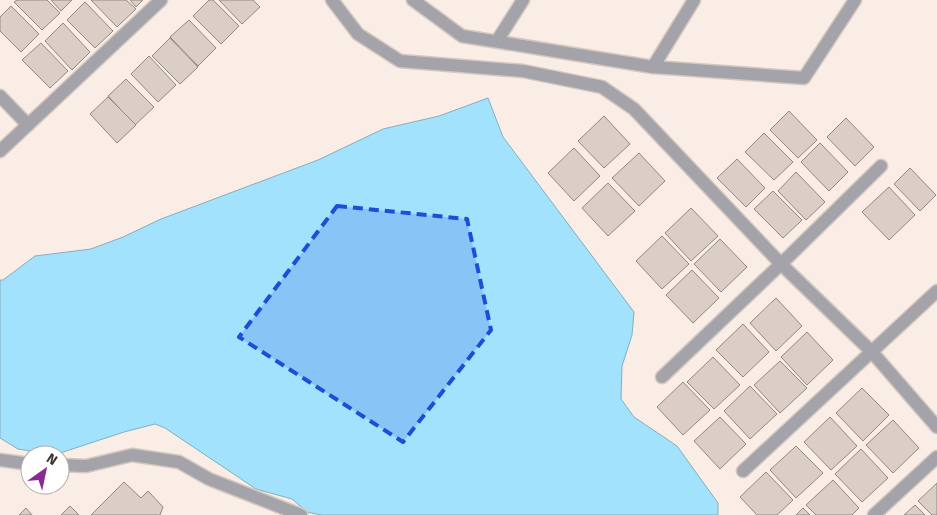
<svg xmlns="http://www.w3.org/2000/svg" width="937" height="515" viewBox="0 0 937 515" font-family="'Fira Sans',sans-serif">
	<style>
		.water { fill: #a3e2fd; stroke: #84aec0 }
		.building { fill: #dacec6; stroke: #938881 }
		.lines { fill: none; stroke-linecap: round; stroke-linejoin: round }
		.minor-casing { stroke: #d4c8c1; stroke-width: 15 }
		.minor { stroke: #a3a3a9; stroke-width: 12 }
		.marked { fill: #1d4ed8; fill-opacity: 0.2; stroke: #1d4ed8; stroke-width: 4; stroke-dasharray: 10 6; stroke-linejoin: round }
	</style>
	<rect width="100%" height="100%" fill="#faede5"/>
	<path class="water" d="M488 98 503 137 634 312 632 335 622 366 621 399 634 417 677 446 718 503V515H321L307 512 292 499 256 489 165 428 155 424 124 432 54 455 18 449 0 438V280H3L35 256 91 249 123 237 161 219 318 160 383 129 439 116Z"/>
	<g class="building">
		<path d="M17 0H47L60 13 42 30 14 2Z"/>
		<path d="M51 0H72L61 11Z"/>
		<path d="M91 0H126L136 9 117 27Z"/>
		<path d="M130 0H143L136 7Z"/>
		<path d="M209 0H213L239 26 221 44 193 16Z"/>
		<path d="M219 0H253L260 7 242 24Z"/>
		<path d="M85 2 113 31 95 48 67 20Z"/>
		<path d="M11 6 39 34 21 52 0 31V17Z"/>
		<path d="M189 20 216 48 198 66 170 37Z"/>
		<path d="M63 23 90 52 72 70 45 41Z"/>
		<path d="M170 38 198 67 180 84 152 56Z"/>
		<path d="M41 43 68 71 50 88 22 60Z"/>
		<path d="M149 56 176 85 158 102 131 74Z"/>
		<path d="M126 79 154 107 135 125 108 96Z"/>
		<path d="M108 97 136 125 117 143 90 114Z"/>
		<path d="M789 111 817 140 798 158 770 130Z"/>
		<path d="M604 116 630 144 604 168 578 141Z"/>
		<path d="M846 118 874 147 855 166 827 137Z"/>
		<path d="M764 133 793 162 774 180 745 152Z"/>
		<path d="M820 143 848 172 829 191 801 162Z"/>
		<path d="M574 148 600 176 574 201 548 173Z"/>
		<path d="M639 153 665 181 639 206 612 178Z"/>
		<path d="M737 159 765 188 746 207 717 178Z"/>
		<path d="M910 168 936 195 920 211 894 184Z"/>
		<path d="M796 172 825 202 806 220 778 191Z"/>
		<path d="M608 183 635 211 608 236 582 208Z"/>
		<path d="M889 187 915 215 889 240 862 212Z"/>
		<path d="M773 191 802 220 783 238 754 209Z"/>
		<path d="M691 208 718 236 691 261 665 233Z"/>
		<path d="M662 236 689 264 662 289 636 261Z"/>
		<path d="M720 239 747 267 721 292 694 264Z"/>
		<path d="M692 270 719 298 693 323 666 295Z"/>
		<path d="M776 298 802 326 776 351 750 323Z"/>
		<path d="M743 324 769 352 743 377 716 350Z"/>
		<path d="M807 332 833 360 807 385 781 357Z"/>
		<path d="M713 357 740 385 714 409 687 382Z"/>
		<path d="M780 361 807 388 780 413 754 385Z"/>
		<path d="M683 382 710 410 683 435 657 407Z"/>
		<path d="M750 386 777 414 750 439 724 411Z"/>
		<path d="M862 388 889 415 863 441 836 413Z"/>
		<path d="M720 417 746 444 720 469 694 441Z"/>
		<path d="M830 417 857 446 831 470 804 442Z"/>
		<path d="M893 420 919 448 893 473 866 445Z"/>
		<path d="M796 446 823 473 796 498 770 470Z"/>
		<path d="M861 449 888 478 862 502 835 474Z"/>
		<path d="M766 472 793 500 777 515H757L740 497Z"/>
		<path d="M833 480 859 508 852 515H816L806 505Z"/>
		<path d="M124 482 141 498 148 491 163 507 160 515H91Z"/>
		<path d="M937 483V515H932L918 501Z"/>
		<path d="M915 505 925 515H904Z"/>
		<path d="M70 506 79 515H61Z"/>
		<path d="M26 508 32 515H19Z"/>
		<path d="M803 508 810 515H796Z"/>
	</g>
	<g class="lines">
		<defs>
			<g id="minor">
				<path d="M332 0 358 34 400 61 523 71 602 87 634 109 781 264 872 352 937 427"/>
				<path d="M413 0 462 36 653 67 804 78 855 0"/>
				<path d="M497 41 523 0"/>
				<path d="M653 67 694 0"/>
				<path d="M0 96 28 125"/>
				<path d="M0 151 161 0"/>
				<path d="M662 377 781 264 881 166"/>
				<path d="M0 460 30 464"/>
				<path d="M60 465 86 466 132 455 179 462 209 479 301 515"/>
				<path d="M743 471 937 291"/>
				<path d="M874 515 937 457"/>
			</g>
		</defs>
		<use href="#minor" class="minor-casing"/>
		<use href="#minor" class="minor"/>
	</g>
	<path class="marked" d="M337 206 467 219 491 330 403 442 239 337Z"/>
	<g transform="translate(45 470) rotate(33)"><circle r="24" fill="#ffffff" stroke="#b0aead"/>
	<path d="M0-4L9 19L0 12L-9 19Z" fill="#8a2b95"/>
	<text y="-8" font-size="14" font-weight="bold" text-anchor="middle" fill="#3a3532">N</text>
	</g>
</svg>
